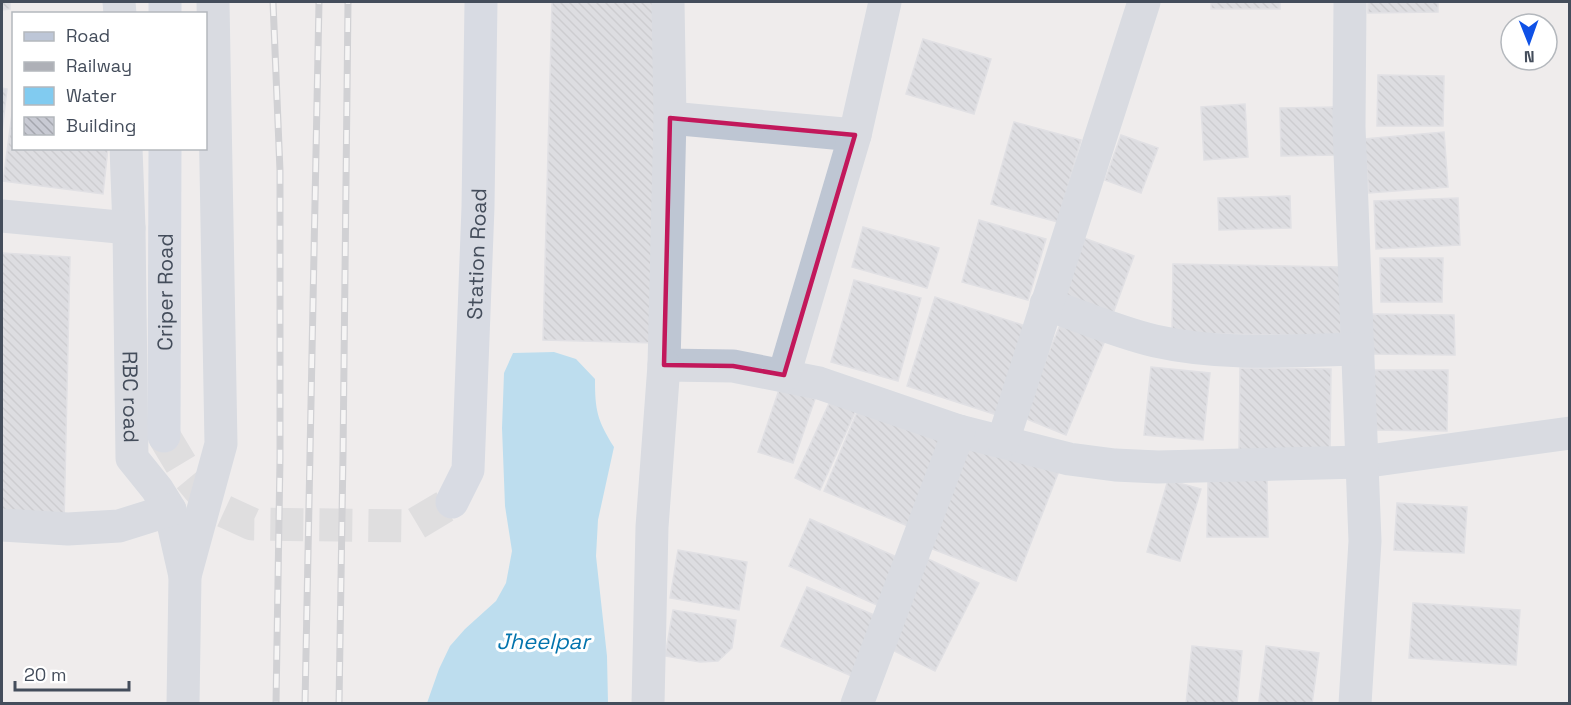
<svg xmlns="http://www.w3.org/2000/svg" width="1571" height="705" viewBox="0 0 1571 705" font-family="'Space Grotesk',sans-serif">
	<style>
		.water { fill: #81cbf0 }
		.building { fill: url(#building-back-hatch); stroke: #d0d1d9; stroke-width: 1.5 }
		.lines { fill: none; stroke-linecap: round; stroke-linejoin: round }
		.secondary-tunnel { stroke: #cdcccf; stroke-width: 33; stroke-dasharray: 33 16; stroke-linecap: butt }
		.minor { stroke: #bec6d3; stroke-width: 33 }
		.tertiary { stroke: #bec6d3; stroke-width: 33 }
		.secondary { stroke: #bdc6d7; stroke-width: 33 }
		.rail-casing { stroke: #aeb0b7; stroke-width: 7 }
		.rail { stroke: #fff; stroke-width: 4.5; stroke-dasharray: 14; stroke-linecap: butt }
		.marked { fill: none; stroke: #c2185b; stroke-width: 4.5; stroke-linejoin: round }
		.labels { text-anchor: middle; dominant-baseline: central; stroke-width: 6; stroke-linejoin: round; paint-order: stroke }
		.street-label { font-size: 21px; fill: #444d5b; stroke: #fff }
		.water-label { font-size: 22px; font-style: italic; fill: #0474ad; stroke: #fff }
	</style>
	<defs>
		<pattern id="building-back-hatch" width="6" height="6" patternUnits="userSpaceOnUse" patternTransform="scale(1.5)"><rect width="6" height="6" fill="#c8cad3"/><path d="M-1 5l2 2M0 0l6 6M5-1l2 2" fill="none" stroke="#a4a6ae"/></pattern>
	</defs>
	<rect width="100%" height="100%" fill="#efecec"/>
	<path class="water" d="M554 352 576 359 595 379C595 410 597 420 614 447L598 520 596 556 607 656 608 703H427L439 669 450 646 465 629 496 601 506 583 512 551 505 506 502 428 504 373 513 353Z"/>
	<g class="building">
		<path d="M2 2H10V9L2 10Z"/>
		<path d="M552 2H665L655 343 543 340Z"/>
		<rect x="1211" y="2" width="69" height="7"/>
		<path d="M1368 2H1438V12L1368 13Z"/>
		<path d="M923 39 991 59 974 114 906 94Z"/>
		<path d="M1378 75 1444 76 1443 126H1377Z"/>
		<path d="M2 88 7 89 2 132Z"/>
		<path d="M14 99V148H108L103 194 3 181Z"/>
		<path d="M1245 104 1248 157 1204 160 1201 107Z"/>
		<path d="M1337 107 1338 155 1281 156 1280 108Z"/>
		<path d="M1014 122 1081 140 1058 222 991 204Z"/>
		<path d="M1444 132 1448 187 1369 193 1364 139Z"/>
		<path d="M1121 135 1158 148 1141 193 1105 180Z"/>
		<path d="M1290 196 1291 228 1219 230 1218 198Z"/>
		<path d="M1458 198 1460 245 1376 249 1374 201Z"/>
		<path d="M979 220 1046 239 1028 300 962 282Z"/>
		<path d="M863 227 939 248 927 288 852 267Z"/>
		<path d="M1081 237 1134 256 1111 319 1058 300Z"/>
		<path d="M2 253 70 257 64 524 2 522Z"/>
		<path d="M1380 258H1443L1442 302H1381Z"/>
		<path d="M1173 264 1342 267 1341 336 1172 333Z"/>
		<path d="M854 280 921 298 898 381 831 362Z"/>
		<path d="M935 297 1032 328 1003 417 907 386Z"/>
		<path d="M1065 313 1109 331 1066 435 1022 417Z"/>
		<path d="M1371 314 1454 315 1455 355 1370 354Z"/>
		<path d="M1151 367 1210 373 1203 440 1144 435Z"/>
		<path d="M1240 368 1331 369 1330 451 1239 450Z"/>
		<path d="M1370 370H1448L1447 431 1370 430Z"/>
		<path d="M780 387 815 399 793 463 758 452Z"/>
		<path d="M832 397 857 408 820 490 795 478Z"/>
		<path d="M860 405 947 441 910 527 824 491Z"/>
		<path d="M973 438 1059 471 1016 581 930 548Z"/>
		<path d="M1267 479 1268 537H1207L1208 480Z"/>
		<path d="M1168 480 1201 489 1180 561 1147 552Z"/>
		<path d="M1397 503 1467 507 1464 553 1394 550Z"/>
		<path d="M810 519 899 558 877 605 789 566Z"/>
		<path d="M678 550 747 562 739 610 670 598Z"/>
		<path d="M926 558 979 583 935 671 882 645Z"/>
		<path d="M807 587 879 617 854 677 781 646Z"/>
		<path d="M1413 603 1520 610 1516 665 1409 658Z"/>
		<path d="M673 610 736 620 732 648 718 661 700 662 665 656Z"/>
		<path d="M1192 646 1242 651 1237 704H1186Z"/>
		<path d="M1266 646 1319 653 1312 704H1278L1259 701Z"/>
	</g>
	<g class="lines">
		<path class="secondary-tunnel" d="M164 436 188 476 213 506 252 524 412 526 452 502"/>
		<g class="minor">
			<path d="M119 2 120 14"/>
			<path d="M668 2 670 118 664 365 733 366 819 383 959 431 1069 459 1115 465 1158 467 1362 462 1570 433"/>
			<path d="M1350 2 1349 127 1365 541 1355 704"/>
			<path d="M670 118 855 135"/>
			<path id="s1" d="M126 148 129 228 132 458 157 489 170 510 185 576"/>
			<path d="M2 216 129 228"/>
			<path d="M1046 304C1080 316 1120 333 1155 341 1221 356 1291 351 1358 349"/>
			<path d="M784 375 855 135 885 2"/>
			<path d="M1003 441 1144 2"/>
			<path d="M2 525 68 529 119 526 170 510"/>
			<path d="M648 704 652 527 664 365"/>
			<path d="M857 704 959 431"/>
		</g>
		<path class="tertiary" d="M183 704 185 576 221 444 213 2"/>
		<g class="secondary">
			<path d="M165 14V2"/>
			<path id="s2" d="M164 436 165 148"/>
			<path id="s3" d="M452 502 468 470 478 207 481 2"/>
		</g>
		<defs>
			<g id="rail">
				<path d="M273 2 280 171V458L276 704"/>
				<path d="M305 704 319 2"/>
				<path d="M339 704 343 455 348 2"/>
			</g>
		</defs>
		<use href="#rail" class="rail-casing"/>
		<use href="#rail" class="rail"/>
	</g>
	<path d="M0 0H1571V705H0ZM670 118 855 135 784 375 733 366 664 365Z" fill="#efecec" fill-opacity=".55" fill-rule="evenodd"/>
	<path class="marked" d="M670 118 855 135 784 375 733 366 664 365Z"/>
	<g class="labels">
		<g class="street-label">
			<text stroke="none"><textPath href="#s3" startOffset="252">Station Road</textPath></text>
			<text stroke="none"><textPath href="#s2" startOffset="144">Criper Road</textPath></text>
			<text stroke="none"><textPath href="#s1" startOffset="249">RBC road</textPath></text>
		</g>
		<g class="water-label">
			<text x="543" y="641">Jheelpar</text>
		</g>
	</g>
	<rect width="1571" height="705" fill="none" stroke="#444d5b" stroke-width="6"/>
	<rect x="12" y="12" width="195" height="138" fill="#ffffff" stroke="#b4b8bd" stroke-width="1.5"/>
	<rect x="24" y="32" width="30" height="9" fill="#bdc6d7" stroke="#b4b8bd" stroke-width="1.5"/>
	<text x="66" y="42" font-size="18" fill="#444d5b">Road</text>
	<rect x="24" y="62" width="30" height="9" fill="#aeb0b7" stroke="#b4b8bd" stroke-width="1.5"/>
	<text x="66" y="72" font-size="18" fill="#444d5b">Railway</text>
	<rect x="24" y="87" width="30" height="18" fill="#81cbf0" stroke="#b4b8bd" stroke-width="1.5"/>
	<text x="66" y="102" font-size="18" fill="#444d5b">Water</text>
	<rect x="24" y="117" width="30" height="18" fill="url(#building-back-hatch)" stroke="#b4b8bd" stroke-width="1.5"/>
	<text x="66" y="132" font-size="18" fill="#444d5b">Building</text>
	<g transform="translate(1529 42) rotate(179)"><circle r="28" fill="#ffffff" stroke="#b4b8bd" stroke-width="1.5"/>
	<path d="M0-4.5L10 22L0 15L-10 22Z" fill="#0f51e6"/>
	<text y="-9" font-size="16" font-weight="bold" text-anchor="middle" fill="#444d5b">N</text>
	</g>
	<path d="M15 681v9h114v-9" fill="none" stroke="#444d5b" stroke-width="3"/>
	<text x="24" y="681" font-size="18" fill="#444d5b" stroke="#ffffff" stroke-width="4.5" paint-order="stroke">20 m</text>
</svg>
